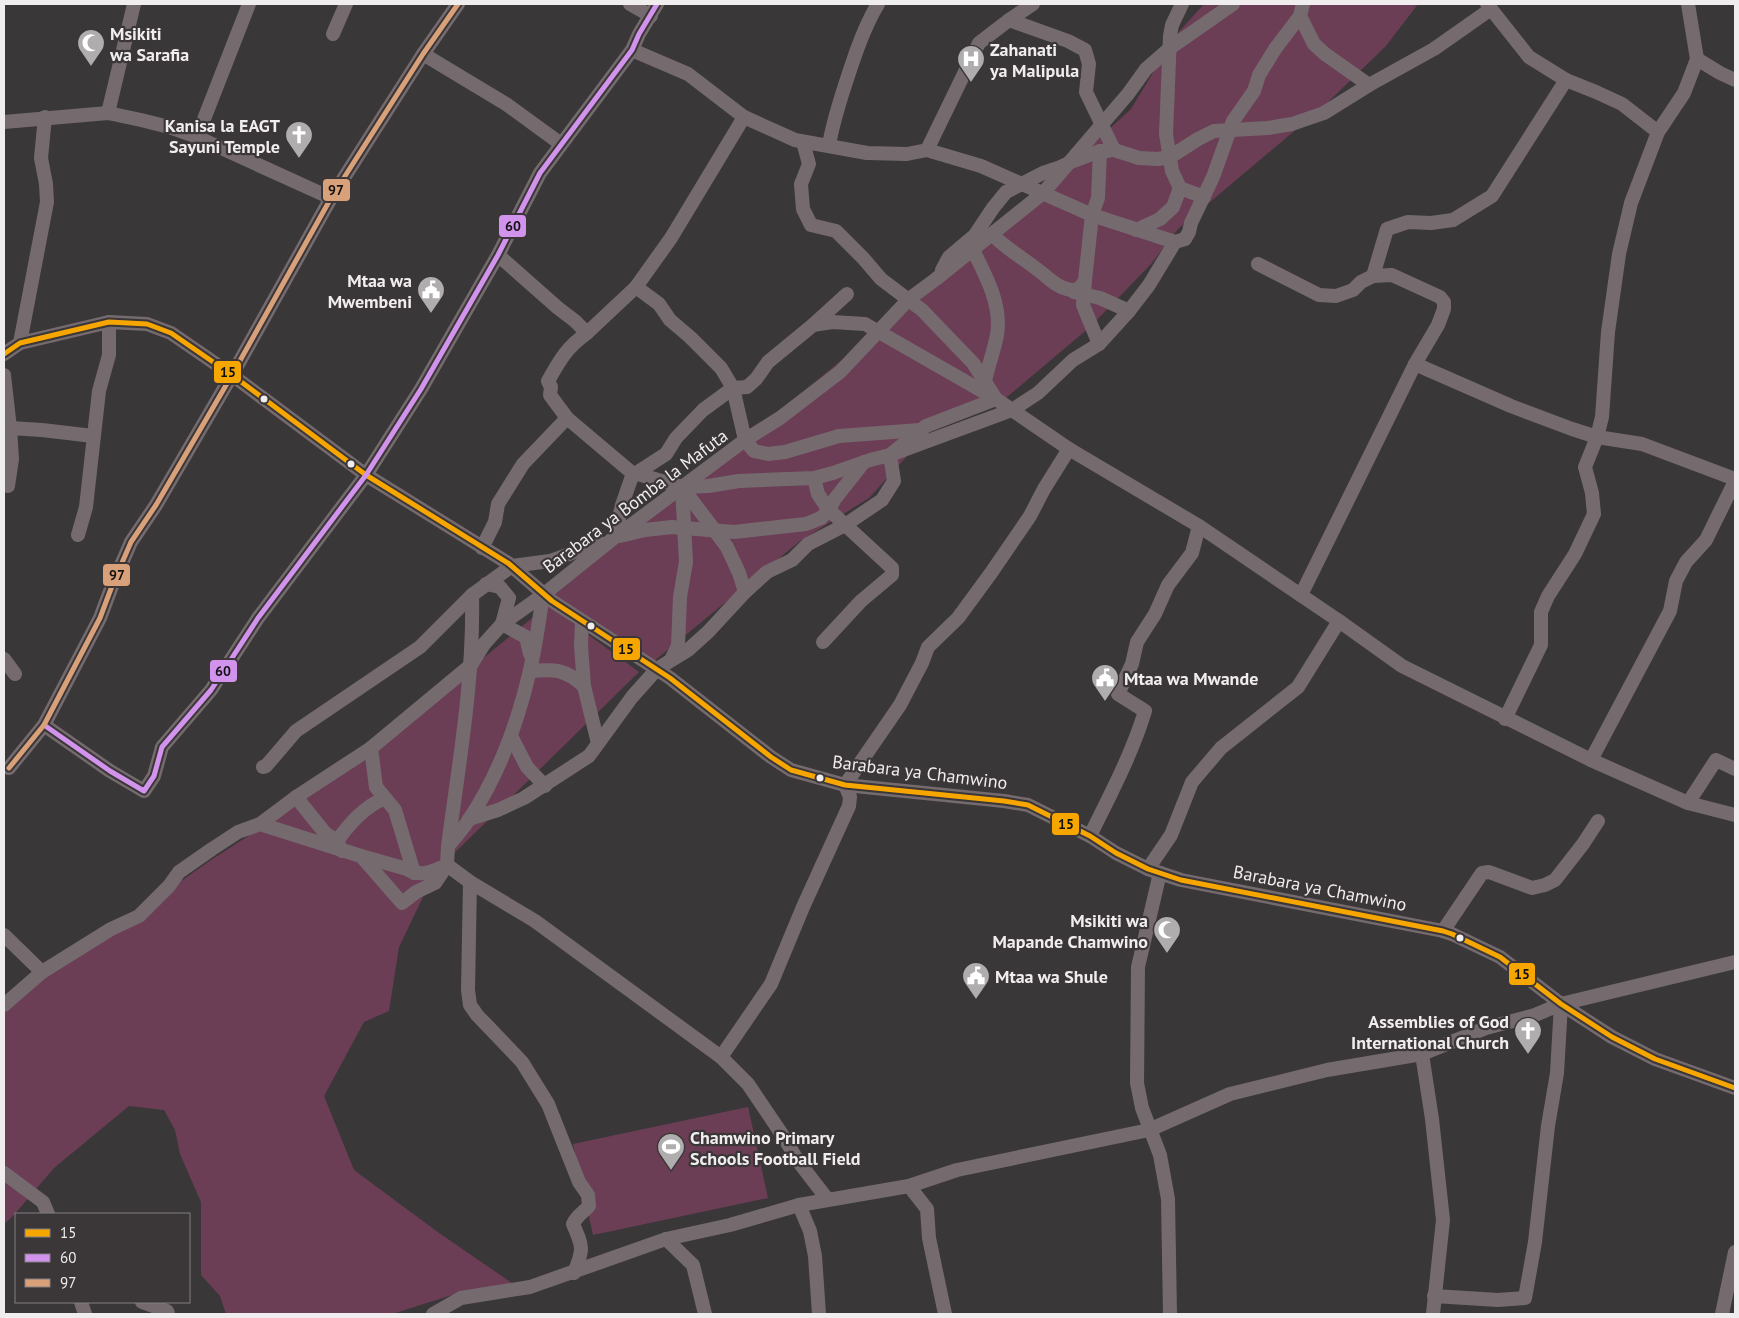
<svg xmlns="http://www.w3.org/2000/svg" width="1739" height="1318" viewBox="0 0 1739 1318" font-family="'PT Sans',sans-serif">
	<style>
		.green { fill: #6c3e56 }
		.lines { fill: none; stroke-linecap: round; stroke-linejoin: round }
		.minor { stroke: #756b6f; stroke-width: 14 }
		.bus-1-casing { stroke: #3b3638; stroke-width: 9 }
		.bus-2-casing { stroke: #3b3638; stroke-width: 9 }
		.bus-3-casing { stroke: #3b3638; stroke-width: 9 }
		.bus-1 { stroke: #f7a600; stroke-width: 5 }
		.bus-2 { stroke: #d193ec; stroke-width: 5 }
		.bus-3 { stroke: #d9a179; stroke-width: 5 }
		.bus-dot { fill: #f0edee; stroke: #3b3638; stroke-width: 2 }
		.labels { text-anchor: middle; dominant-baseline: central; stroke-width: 4.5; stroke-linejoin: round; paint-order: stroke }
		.poi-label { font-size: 18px; font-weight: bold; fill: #f0edee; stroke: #3b3638; text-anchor: start }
		.street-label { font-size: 18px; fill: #f0edee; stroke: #3b3638 }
		.line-badge { stroke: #3b3638; stroke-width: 2 }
		.pale-badge-label { font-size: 14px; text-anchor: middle; font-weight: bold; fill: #111 }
	</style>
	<rect width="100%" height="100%" fill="#3a3738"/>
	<g class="green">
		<path d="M1204 4H1418L1386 46 1325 105 1178 229 1151 264 1090 327 1007 397 928 433 869 498 800 541 648 666 552 597 887 323 1032 200 1131 109 1176 35Z"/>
		<path d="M548 605 639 672 435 872 399 947 389 1011 364 1022 324 1096 354 1170 439 1233 512 1283 449 1296 392 1314H226L220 1296 201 1275V1202L180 1154 175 1130 164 1110 129 1106 54 1168 13 1216 4 1224V1009L48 975 211 860 270 822 392 733Z"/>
		<path d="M748 1107 768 1198 593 1235 573 1144Z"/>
	</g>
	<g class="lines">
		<g class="minor">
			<path d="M630 4 651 16"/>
			<path d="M1182 4 1172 25 1170 36 1166 134 1172 171 1180 188 1204 197"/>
			<path d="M1487 4 1529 57 1566 80 1596 92 1622 104 1658 132"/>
			<path d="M1300 16 1314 44 1325 54 1369 85"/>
			<path d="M1009 20 1068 41 1085 50 1089 64 1086 92 1114 150 1139 158 1158 159 1170 157 1198 139 1214 131 1268 128 1292 124 1324 113 1369 85 1434 49 1491 9"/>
			<path d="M333 34 346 4"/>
			<path d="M632 50 688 74 744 117 795 140 867 153 907 154 927 150 981 166 1092 215 1175 242 1185 239 1189 232 1191 223 1213 177 1233 121 1254 91 1259 75 1275 49 1300 16 1303 4"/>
			<path d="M423 54 506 104 561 144"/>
			<path d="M1697 59 1720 73 1735 80"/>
			<path d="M108 113 134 4"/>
			<path d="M4 122 108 113 141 120 169 127 197 137 331 198"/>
			<path d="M197 137 249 4"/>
			<path d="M803 142 809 164 801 184 803 209 811 225 836 231 863 258 881 279 922 310 973 363 994 396"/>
			<path d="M829 145C834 116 843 91 852 64 859 43 867 22 878 4"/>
			<path d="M927 150 979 43 1009 20 1033 4"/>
			<path d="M1136 230 1160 219 1173 207 1180 188"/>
			<path d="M992 234C1006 249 1023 258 1038 270 1047 276 1056 287 1067 289 1077 292 1081 288 1085 280L1092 215 1098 198 1100 151"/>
			<path d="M973 250C986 276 1002 305 997 335 994 351 988 366 985 381"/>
			<path d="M498 255 558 308 575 321 587 333C566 348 560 360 548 381L551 387 550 395 567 418 631 472 682 487 708 486 739 481 814 478 833 473 870 460 890 455 926 426 996 399"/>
			<path d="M1258 264 1319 295 1336 296 1353 290 1361 282 1373 276 1392 275 1440 297 1444 302V309L1438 325 1415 364 1301 595"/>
			<path d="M942 270 949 257 975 235 993 208 1006 192 1043 173 1058 168 1071 162 1100 151H1108"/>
			<path d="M1373 276 1387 229 1408 222 1431 223 1453 220 1492 196 1566 80"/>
			<path d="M1085 281 1083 305 1099 344"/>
			<path d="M636 287 659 304 670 320 690 337 721 368 733 388 745 440 754 451 768 454 785 452 839 436 920 430"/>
			<path d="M1074 292 1100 298 1129 311"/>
			<path d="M813 325 832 322 865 324 996 399 1069 449 1199 526 1339 621 1402 666 1591 760 1688 803 1735 815"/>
			<path d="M587 333 636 287 671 238 744 117"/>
			<path d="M20 343 47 202 46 184 41 158 45 117"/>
			<path d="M4 354 20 343 109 322 147 324 171 333 232 375 366 475 508 563 552 601 670 678 771 757 791 770 845 785 1004 801 1028 805 1090 836 1116 853 1148 869 1181 880 1443 931 1452 934 1500 957 1561 1004 1612 1037 1655 1059 1735 1088"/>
			<path d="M1415 364 1511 406 1572 429 1597 437 1642 444 1735 479"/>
			<path d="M4 375 10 428 12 459 8 486"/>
			<path d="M10 428 42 430 93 436"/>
			<path d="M814 478 818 494 828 509 892 568V575L861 601 823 642"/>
			<path d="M682 487 727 547 739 573 745 592"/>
			<path d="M78 535 86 507 99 391 109 355V322"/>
			<path d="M620 536 645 530 672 527 734 532 806 524 821 518 829 510 834 500 864 462"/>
			<path d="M615 537 622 505 631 479 635 474 666 454 676 438 703 410 733 388 747 387 756 379 768 362 813 325 847 294"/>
			<path d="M482 548 495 522 498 504 523 464 567 418"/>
			<path d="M486 584 500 587 509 598 502 624 526 637 530 654"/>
			<path d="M582 621 581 646 584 686 598 743"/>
			<path d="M4 659 15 674"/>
			<path d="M671 660 678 646 680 597 686 562 682 487"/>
			<path d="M530 671C555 669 565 669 584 686"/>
			<path d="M1505 719 1541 645V612L1548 596 1575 554 1594 514 1592 493 1585 467 1597 437 1602 417 1608 332 1619 254 1631 203 1658 132 1684 93 1697 59 1688 4"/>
			<path d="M44 725 110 771 144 791 154 776 162 747 211 690 258 618 366 475 421 389 498 255 540 173 632 50 639 34 657 4"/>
			<path d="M511 736 527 767 545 786"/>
			<path d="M371 748 376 787 395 810 414 873"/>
			<path d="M1591 760 1670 611 1676 581 1686 562 1706 540 1735 481"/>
			<path d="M263 767 266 766 296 731 420 647 472 595 512 566 550 561 600 543"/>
			<path d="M9 768 44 725 100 618 112 586 131 542 156 505 232 375 331 198 423 54 458 4"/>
			<path d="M296 797 325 833 337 841 342 851"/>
			<path d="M1688 803 1716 760 1735 769"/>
			<path d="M469 819 498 810 524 798 589 756 632 697 657 669 688 650 708 632 745 592 767 572 792 560 808 544 845 525 882 500 894 481 890 455 1012 410 1038 393 1073 360 1099 344 1129 311 1149 285 1175 242"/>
			<path d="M260 824 361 856 402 903 416 892 435 883 447 865 448 846C459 763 474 679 472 595"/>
			<path d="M1090 836C1110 795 1132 754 1145 711L1118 694 1132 664 1137 642 1155 614 1168 585 1192 553 1199 526"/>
			<path d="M337 841C350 823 364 807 385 798"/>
			<path d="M449 845C456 836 464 828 470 818 499 774 518 722 530 670 536 645 539 620 543 595"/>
			<path d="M361 856 407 869C421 878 433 871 447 865"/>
			<path d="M447 865 470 882 535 921 721 1057 748 1084 783 1136 798 1161 828 1200"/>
			<path d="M1148 869 1171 835 1192 782 1221 748 1298 687 1339 621"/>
			<path d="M1160 873 1138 967 1137 1083 1142 1108 1160 1155 1168 1199 1170 1314"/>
			<path d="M470 882 468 990 470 1005 477 1015 522 1062 548 1104 579 1182 588 1195 589 1206C583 1213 577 1215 573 1224 583 1247 584 1249 574 1273"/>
			<path d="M1443 931 1482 873 1489 872 1532 888 1545 885 1555 880 1583 844 1598 821"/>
			<path d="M4 935 42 972"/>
			<path d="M4 1005 42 972 111 929 139 916 169 886 179 872 212 849 238 832 260 824 296 797 371 748 471 665 484 644 502 624 543 595 615 537 682 487 745 440 780 418 840 372 909 299 936 279 1043 193 1128 94 1146 69 1170 48 1233 4"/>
			<path d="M1422 1054 1432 1119 1443 1220 1433 1314"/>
			<path d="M721 1057 771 984 803 907 849 806 850 797 845 785 900 705 922 663 928 647 958 618 991 573 1030 516 1044 489 1069 449"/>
			<path d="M4 1173 43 1202 48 1214"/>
			<path d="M909 1186 927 1209 929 1238 945 1314"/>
			<path d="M799 1205 810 1231 815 1256 819 1314"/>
			<path d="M666 1239 693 1265 705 1314"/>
			<path d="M1434 1296 1498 1300 1525 1298 1535 1242 1548 1126 1557 1073 1561 1004"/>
			<path d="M81 1302 85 1314"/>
			<path d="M142 1302 167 1311 168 1314"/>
			<path d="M433 1314 461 1298 530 1287 666 1239 730 1225 799 1205 909 1186 957 1170 1149 1130 1230 1094 1327 1070 1422 1054 1486 1028 1535 1015 1561 1004 1735 962"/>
			<path d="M1722 1314 1735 1252"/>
		</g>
		<defs>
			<path id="bus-1" d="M4 354 20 343 109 322 147 324 171 333 232 375 366 475 508 563 552 601 670 678 771 757 791 770 845 785 1004 801 1028 805 1090 836 1116 853 1148 869 1181 880 1443 931 1452 934 1500 957 1561 1004 1612 1037 1655 1059 1735 1088"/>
			<path id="bus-2" d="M44 725 110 771 144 791 154 776 162 747 211 690 258 618 366 475 421 389 498 255 540 173 632 50 639 34 657 4"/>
			<path id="bus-3" d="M9 768 44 725 100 618 112 586 131 542 156 505 232 375 331 198 423 54 458 4"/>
		</defs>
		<use href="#bus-1" class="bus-1-casing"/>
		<use href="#bus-2" class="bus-2-casing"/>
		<use href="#bus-3" class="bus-3-casing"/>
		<use href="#bus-1" class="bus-1"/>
		<use href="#bus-2" class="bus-2"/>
		<use href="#bus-3" class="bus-3"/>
	</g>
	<defs>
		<symbol id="mosque-pin" viewBox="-11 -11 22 30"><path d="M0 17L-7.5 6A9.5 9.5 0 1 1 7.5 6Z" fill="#b0adae" stroke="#3b3638"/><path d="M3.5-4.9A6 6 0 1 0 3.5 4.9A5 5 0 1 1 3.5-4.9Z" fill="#fff"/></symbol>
		<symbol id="hospital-pin" viewBox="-11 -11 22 30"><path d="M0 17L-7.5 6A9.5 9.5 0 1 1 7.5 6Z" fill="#b0adae" stroke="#3b3638"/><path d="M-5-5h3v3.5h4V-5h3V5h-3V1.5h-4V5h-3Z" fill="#fff"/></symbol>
		<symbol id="church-pin" viewBox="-11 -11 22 30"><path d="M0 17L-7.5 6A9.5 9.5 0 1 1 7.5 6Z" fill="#b0adae" stroke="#3b3638"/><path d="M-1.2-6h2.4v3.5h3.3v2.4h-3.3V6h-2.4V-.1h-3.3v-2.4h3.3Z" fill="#fff"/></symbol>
		<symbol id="civic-pin" viewBox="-11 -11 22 30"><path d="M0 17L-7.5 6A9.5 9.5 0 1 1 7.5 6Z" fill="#b0adae" stroke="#3b3638"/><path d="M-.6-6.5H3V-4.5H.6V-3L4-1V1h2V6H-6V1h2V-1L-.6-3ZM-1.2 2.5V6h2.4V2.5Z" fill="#fff"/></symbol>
		<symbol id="stadium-pin" viewBox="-11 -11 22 30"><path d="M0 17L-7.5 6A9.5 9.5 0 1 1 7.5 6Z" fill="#b0adae" stroke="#3b3638"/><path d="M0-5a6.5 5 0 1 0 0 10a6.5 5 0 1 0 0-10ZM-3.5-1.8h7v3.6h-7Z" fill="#fff"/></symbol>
	</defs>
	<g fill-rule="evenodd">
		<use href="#mosque-pin" x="75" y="27" width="32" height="43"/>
		<use href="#hospital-pin" x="955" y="43" width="32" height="43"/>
		<use href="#church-pin" x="283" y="119" width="32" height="43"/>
		<use href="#civic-pin" x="415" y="274" width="32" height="43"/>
		<use href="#civic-pin" x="1089" y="662" width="32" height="43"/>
		<use href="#mosque-pin" x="1151" y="914" width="32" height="43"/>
		<use href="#civic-pin" x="960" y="960" width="32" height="43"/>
		<use href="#church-pin" x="1512" y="1015" width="32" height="43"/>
		<use href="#stadium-pin" x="655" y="1131" width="32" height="43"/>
	</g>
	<g class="bus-dot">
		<circle cx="264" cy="399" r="4.5"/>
		<circle cx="351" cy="464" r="4.5"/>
		<circle cx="591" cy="626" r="4.5"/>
		<circle cx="820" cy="778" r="4.5"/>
		<circle cx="1460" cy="938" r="4.5"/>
	</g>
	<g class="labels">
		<g class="poi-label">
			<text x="110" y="33">Msikiti<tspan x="110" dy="21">wa Sarafia</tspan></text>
			<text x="990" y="49">Zahanati<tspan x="990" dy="21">ya Malipula</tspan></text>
			<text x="280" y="125" text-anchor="end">Kanisa la EAGT<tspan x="280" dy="21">Sayuni Temple</tspan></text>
			<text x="412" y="280" text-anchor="end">Mtaa wa<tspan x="412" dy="21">Mwembeni</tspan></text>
			<text x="1124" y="678">Mtaa wa Mwande</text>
			<text x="1148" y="920" text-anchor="end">Msikiti wa<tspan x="1148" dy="21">Mapande Chamwino</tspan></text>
			<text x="995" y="976">Mtaa wa Shule</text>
			<text x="1509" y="1021" text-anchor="end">Assemblies of God<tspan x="1509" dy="21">International Church</tspan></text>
			<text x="690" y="1137">Chamwino Primary<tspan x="690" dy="21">Schools Football Field</tspan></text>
		</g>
		<g class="street-label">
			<text transform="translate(635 501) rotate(-37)">Barabara ya Bomba la Mafuta</text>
			<text transform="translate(920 772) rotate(7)">Barabara ya Chamwino</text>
			<text transform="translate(1320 888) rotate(11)">Barabara ya Chamwino</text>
		</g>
	</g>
	<g class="line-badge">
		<rect x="322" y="178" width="29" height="24" rx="5" fill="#d9a179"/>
		<rect x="498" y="214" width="29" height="24" rx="5" fill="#d193ec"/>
		<rect x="213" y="360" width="29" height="24" rx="5" fill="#f7a600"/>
		<rect x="102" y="563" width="29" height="24" rx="5" fill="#d9a179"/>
		<rect x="612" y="637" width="29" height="24" rx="5" fill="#f7a600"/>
		<rect x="209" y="659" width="29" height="24" rx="5" fill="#d193ec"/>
		<rect x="1051" y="812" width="29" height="24" rx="5" fill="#f7a600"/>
		<rect x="1508" y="962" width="28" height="24" rx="5" fill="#f7a600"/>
	</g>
	<g class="pale-badge-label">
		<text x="336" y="195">97</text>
		<text x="513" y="231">60</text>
		<text x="228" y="377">15</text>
		<text x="117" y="580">97</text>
		<text x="626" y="654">15</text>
		<text x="223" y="676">60</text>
		<text x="1066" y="829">15</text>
		<text x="1522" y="979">15</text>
	</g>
	<rect width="1739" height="1318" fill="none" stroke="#f0edee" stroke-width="10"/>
	<rect x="15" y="1213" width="175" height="90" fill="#3b3638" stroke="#837f81"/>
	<rect x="25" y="1229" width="25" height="8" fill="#f7a600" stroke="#837f81"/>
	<text x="60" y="1238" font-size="15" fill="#f0edee">15</text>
	<rect x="25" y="1254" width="25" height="8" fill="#d193ec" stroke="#837f81"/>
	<text x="60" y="1263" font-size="15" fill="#f0edee">60</text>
	<rect x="25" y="1279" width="25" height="8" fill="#d9a179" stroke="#837f81"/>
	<text x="60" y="1288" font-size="15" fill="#f0edee">97</text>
</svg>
